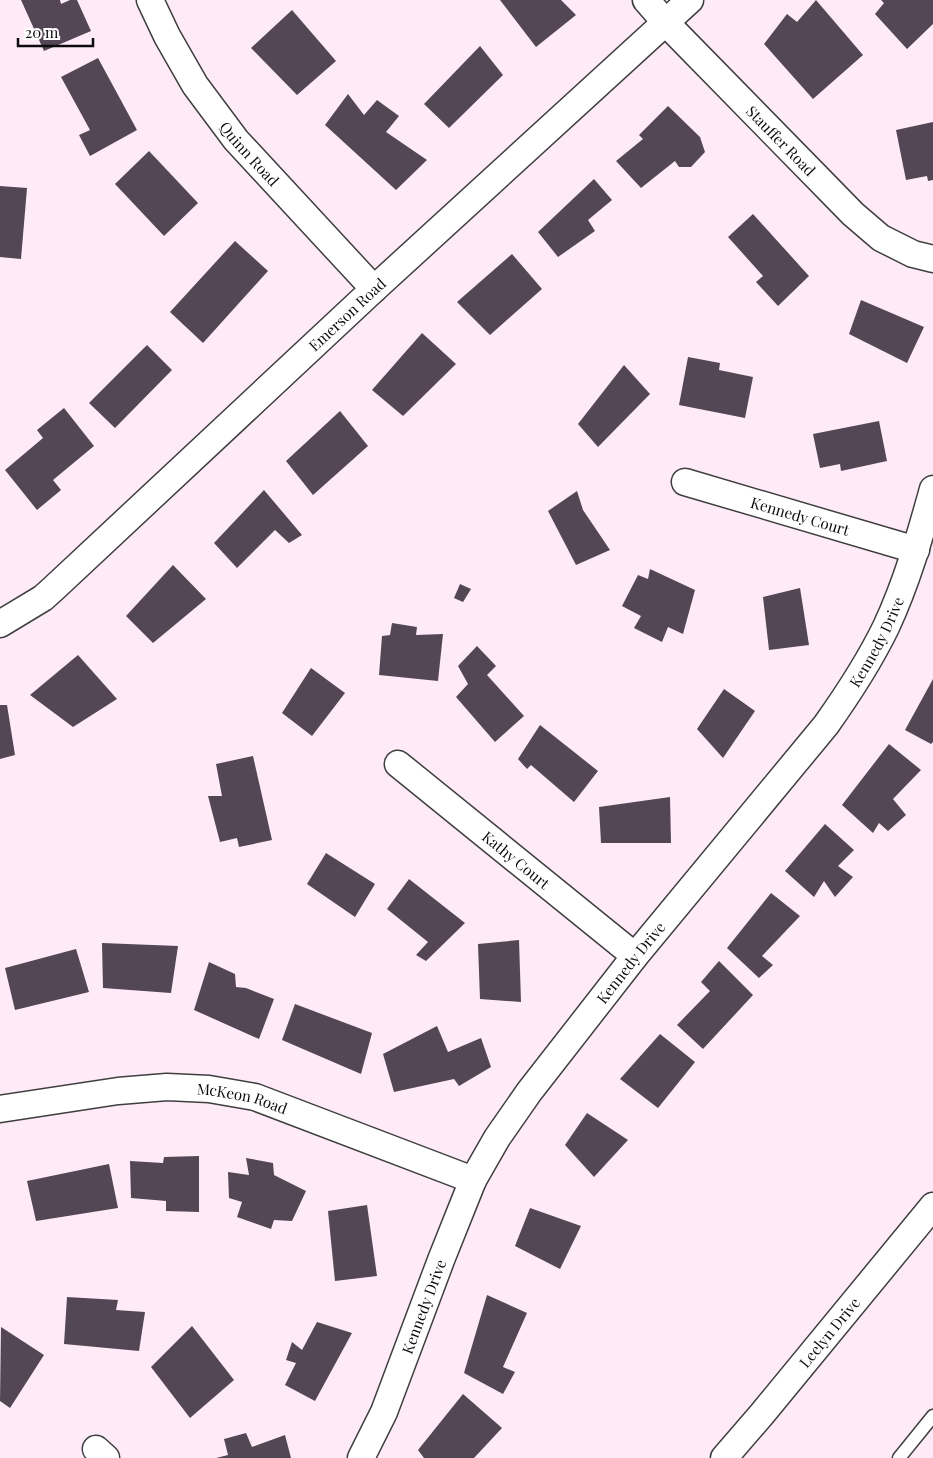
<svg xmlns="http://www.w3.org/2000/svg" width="933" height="1458" viewBox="0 0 933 1458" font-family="'Playfair Display',serif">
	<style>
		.building { fill: #544755 }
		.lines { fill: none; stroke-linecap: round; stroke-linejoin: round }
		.service-casing { stroke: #3f3f3f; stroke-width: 15 }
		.minor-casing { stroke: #3f3f3f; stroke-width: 29 }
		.service { stroke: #fff; stroke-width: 12 }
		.minor { stroke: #fff; stroke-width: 26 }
		.labels { text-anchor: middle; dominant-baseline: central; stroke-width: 5; stroke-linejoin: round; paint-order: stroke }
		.street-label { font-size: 15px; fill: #0c0c0c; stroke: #fff }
	</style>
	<rect width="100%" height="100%" fill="#ffeaf8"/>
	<g class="building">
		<path d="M21 0H60L61 4 70 0H77L91 31 44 51Z"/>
		<path d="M500 0H561L576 15 536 47Z"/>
		<path d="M816 0 863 55 813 99 764 44 787 14 797 22Z"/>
		<path d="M881 0H933V24L907 49 875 14 884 3Z"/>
		<path d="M292 10 336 61 297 95 251 48Z"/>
		<path d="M480 46 503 75 449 128 424 104Z"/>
		<path d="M98 58 137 130 90 156 79 135 90 130 61 77Z"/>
		<path d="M348 94 364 115 377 100 399 116 386 132 427 160 396 190 325 125Z"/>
		<path d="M668 106 700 137 705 152 691 167H679L675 161 641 188 616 161 643 139 639 135Z"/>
		<path d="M933 122V180L928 181 927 176 906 180 896 130Z"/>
		<path d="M149 151 198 203 164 236 115 184Z"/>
		<path d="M594 179 612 200 588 220 595 231 558 257 538 232Z"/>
		<path d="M0 186 27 188 21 259 0 257Z"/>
		<path d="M753 214 809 276 778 306 756 282 763 276 728 237Z"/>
		<path d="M235 241 268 271 203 343 170 312Z"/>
		<path d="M512 254 542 289 490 335 457 302Z"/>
		<path d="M861 300 924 327 907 363 849 334Z"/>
		<path d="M422 333 456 364 403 416 372 390Z"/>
		<path d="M147 345 172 370 115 428 89 403Z"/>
		<path d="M688 357 720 363 719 370 753 377 745 418 679 405Z"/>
		<path d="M624 365 650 394 598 447 578 424Z"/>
		<path d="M64 408 94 446 53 480 61 490 37 510 5 470 43 438 37 430Z"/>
		<path d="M340 411 368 446 313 495 286 461Z"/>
		<path d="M879 421 887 461 841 471 840 464 820 468 813 434Z"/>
		<path d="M264 490 302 535 289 543 275 530 237 568 214 543Z"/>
		<path d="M577 491 583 510 610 550 576 565 548 511Z"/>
		<path d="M173 565 206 599 153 643 126 616Z"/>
		<path d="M650 569 695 590 683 634 668 627 662 642 634 628 641 616 622 606 638 575 648 579Z"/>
		<path d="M460 584 471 589 463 602 454 598Z"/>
		<path d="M800 588 809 645 769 650 763 597Z"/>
		<path d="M392 623 417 627 416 635 443 634 438 681 379 675 382 636 390 635Z"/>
		<path d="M477 646 496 666 487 675 524 716 495 742 456 697 468 684 458 666Z"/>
		<path d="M78 655 117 699 73 727 30 695Z"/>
		<path d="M311 668 345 693 312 736 282 713Z"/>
		<path d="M933 679V742L931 744 905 730Z"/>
		<path d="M724 689 755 711 723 758 697 729Z"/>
		<path d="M0 705H7L15 755 0 759Z"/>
		<path d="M540 725 598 771 574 802 531 765 527 769 518 759Z"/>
		<path d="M889 744 921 770 893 799 906 815 888 831 879 823 873 833 842 805Z"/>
		<path d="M253 756 272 840 239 847 237 838 220 842 208 796H222L216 764Z"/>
		<path d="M670 797 671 843H601L599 807Z"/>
		<path d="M825 824 854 850 838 866 853 877 835 897 824 881 814 897 785 871Z"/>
		<path d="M326 853 375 884 355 917 307 884Z"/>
		<path d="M409 879 465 923 426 961 416 955 428 942 387 909Z"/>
		<path d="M771 893 800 916 762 956 773 965 759 978 727 948Z"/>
		<path d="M519 940 521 1002 480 999 478 944Z"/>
		<path d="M102 943 178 946 171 993 103 988Z"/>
		<path d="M76 949 89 992 15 1010 5 968Z"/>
		<path d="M719 961 753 995 703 1049 677 1025 710 991 701 982Z"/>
		<path d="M209 962 235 974 236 987 246 988 274 999 259 1039 194 1010Z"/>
		<path d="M295 1004 372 1033 361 1074 282 1040Z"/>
		<path d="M437 1026 448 1052 481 1038 491 1067 459 1086 454 1079 394 1092 383 1054Z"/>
		<path d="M660 1034 695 1062 658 1108 620 1079Z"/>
		<path d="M587 1113 628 1140 594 1177 565 1145Z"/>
		<path d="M199 1156V1212L166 1211V1201L131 1198 130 1161 163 1163 164 1157Z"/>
		<path d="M246 1158 273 1163 274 1175 306 1191 292 1221 274 1220 271 1229 237 1217 242 1202 229 1198 228 1172 249 1175Z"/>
		<path d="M109 1164 118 1208 36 1221 27 1181Z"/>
		<path d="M367 1205 377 1276 335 1281 328 1211Z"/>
		<path d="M530 1208 581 1226 560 1269 515 1246Z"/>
		<path d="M487 1295 527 1313 503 1367 515 1372 503 1394 464 1373Z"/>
		<path d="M67 1297 118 1300 116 1310 145 1312 139 1351 64 1344Z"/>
		<path d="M317 1322 352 1333 315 1401 285 1385 296 1363 286 1360 292 1342 302 1350Z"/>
		<path d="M192 1326 234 1380 190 1418 151 1367Z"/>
		<path d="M1 1327 44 1355 10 1408 0 1401Z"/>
		<path d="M463 1394 502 1428 474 1458H424L418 1450Z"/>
		<path d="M246 1433 252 1447 285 1435 291 1458H216L228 1455 224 1439Z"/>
	</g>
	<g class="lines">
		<defs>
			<path id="service" d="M899 1458 933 1416"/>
			<g id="minor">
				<path id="s1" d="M150 0 167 36 195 85 236 140 374 289"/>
				<path id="s2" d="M646 0 666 23 853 214 881 238 913 254 933 259"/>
				<path id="s3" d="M685 482 916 550"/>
				<path id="s4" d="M0 624 43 598 53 589 374 289 690 0"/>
				<path id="s5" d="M398 764 635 956"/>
				<path id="s6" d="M0 1109 118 1091 167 1087 209 1089 255 1097 473 1180"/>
				<path d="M96 1449 106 1458"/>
				<path id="s7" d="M361 1458 384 1412 441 1260 473 1180 497 1138 529 1092 635 956 826 725C848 694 869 662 886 627 907 582 920 536 933 489"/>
				<path id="s8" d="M724 1458 762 1414 933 1206"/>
			</g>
		</defs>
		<use href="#service" class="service-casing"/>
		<use href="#minor" class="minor-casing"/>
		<use href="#service" class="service"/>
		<use href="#minor" class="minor"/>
	</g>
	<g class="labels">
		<g class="street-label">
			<text stroke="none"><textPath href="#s2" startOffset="195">Stauffer Road</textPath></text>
			<text stroke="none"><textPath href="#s1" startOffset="184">Quinn Road</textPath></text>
			<text stroke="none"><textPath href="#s4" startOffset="466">Emerson Road</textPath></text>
			<text stroke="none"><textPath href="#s3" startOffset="120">Kennedy Court</textPath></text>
			<text stroke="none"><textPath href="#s7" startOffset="974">Kennedy Drive</textPath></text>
			<text stroke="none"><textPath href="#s5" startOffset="152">Kathy Court</textPath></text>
			<text stroke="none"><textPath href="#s7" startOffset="569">Kennedy Drive</textPath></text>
			<text stroke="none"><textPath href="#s6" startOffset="245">McKeon Road</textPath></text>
			<text stroke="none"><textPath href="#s7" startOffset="164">Kennedy Drive</textPath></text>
			<text stroke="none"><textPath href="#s8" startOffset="164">Leelyn Drive</textPath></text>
		</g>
	</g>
	<path d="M18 38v8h75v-8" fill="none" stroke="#0c0c0c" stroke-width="2.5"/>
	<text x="25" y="38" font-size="15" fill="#0c0c0c" stroke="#ffffff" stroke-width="4" paint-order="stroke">20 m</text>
</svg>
